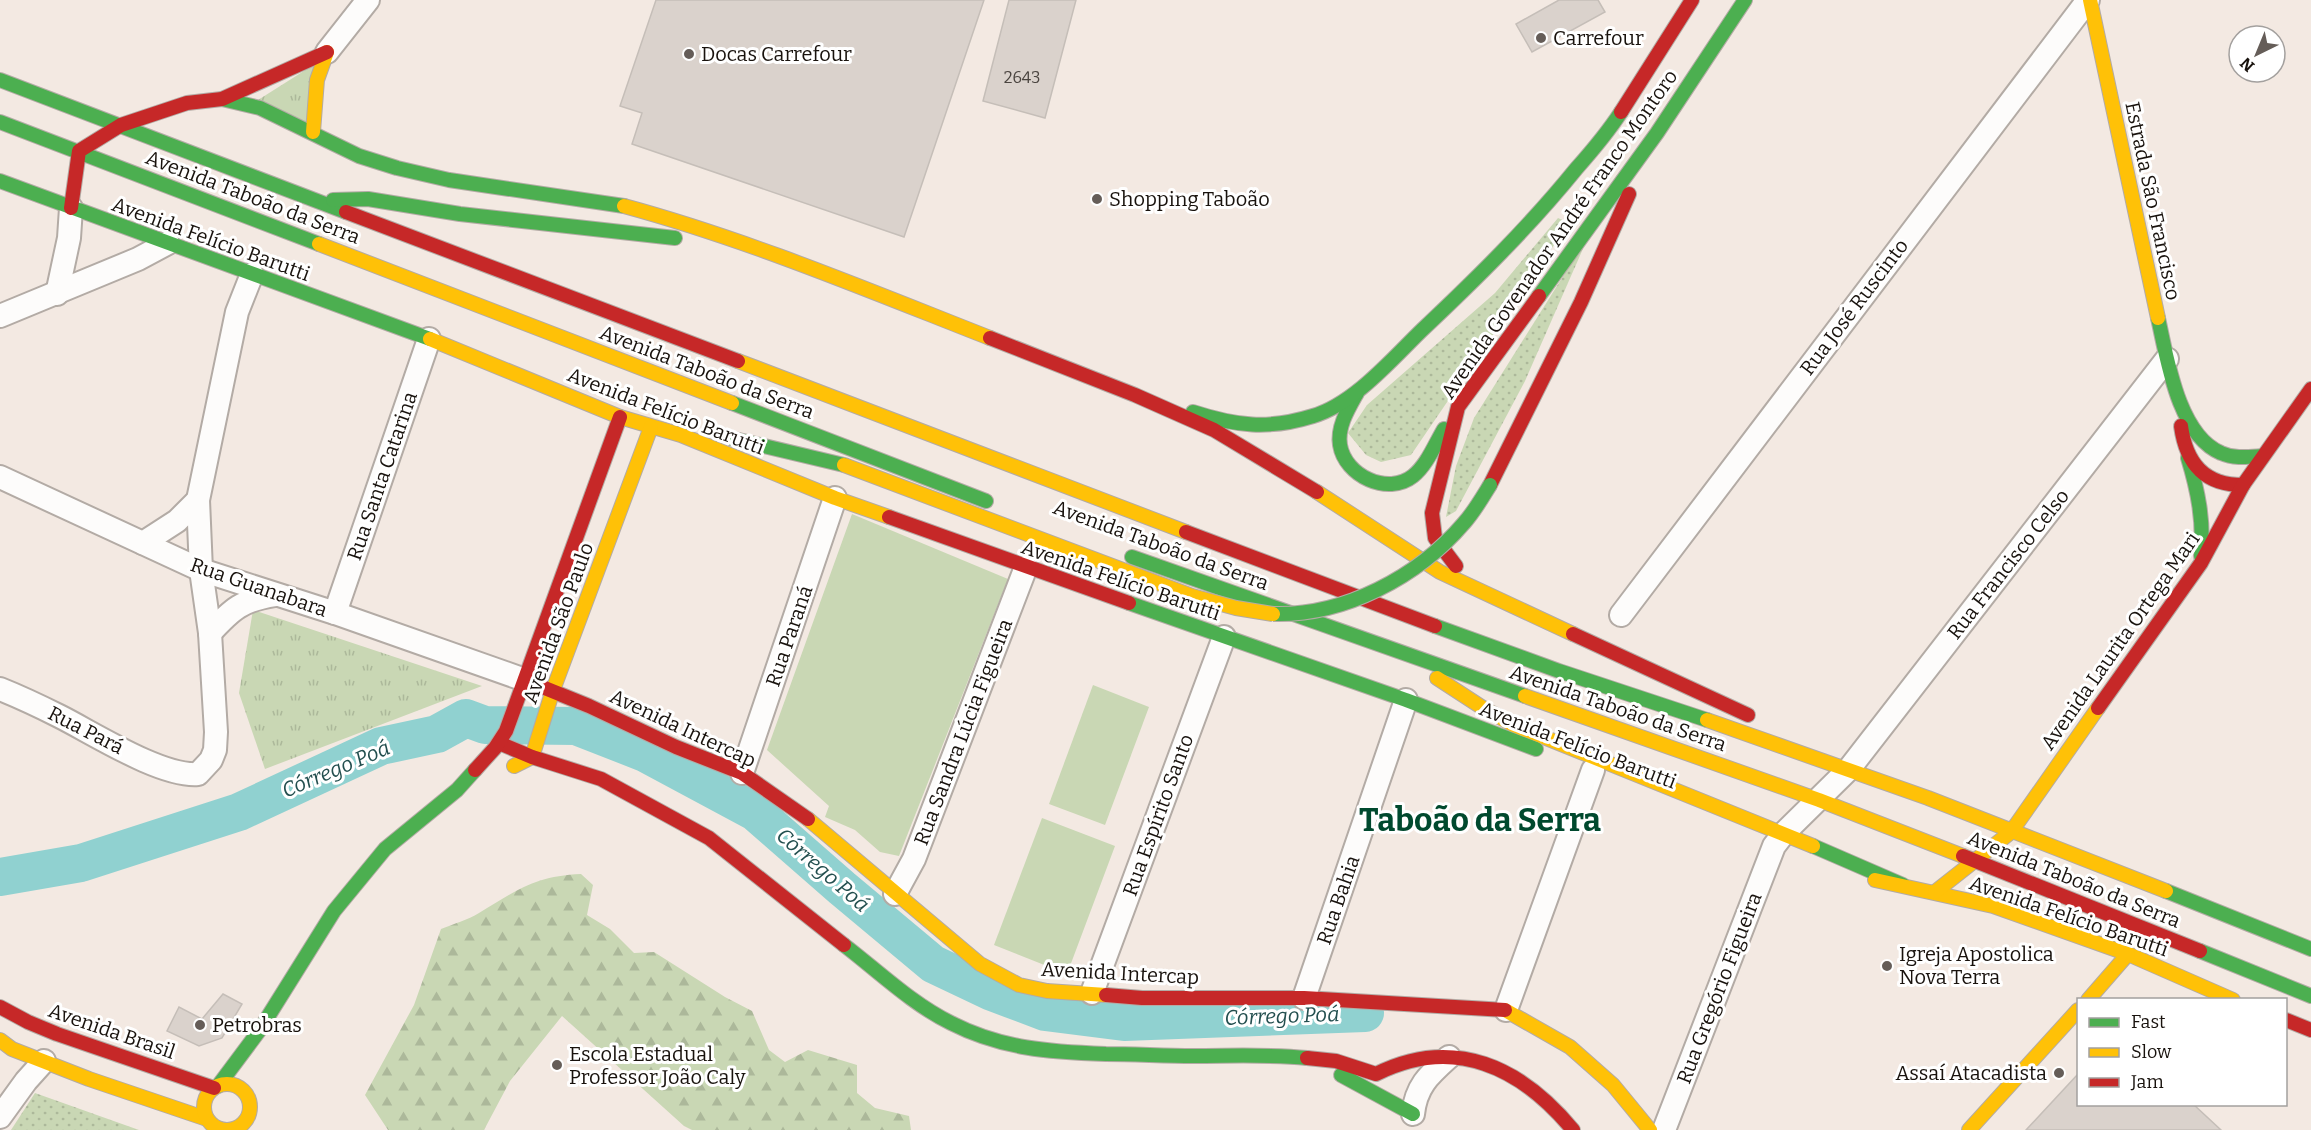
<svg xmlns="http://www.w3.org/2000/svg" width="2311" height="1130" viewBox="0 0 2311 1130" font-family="Bitter,serif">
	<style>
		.grass { fill: url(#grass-dots) }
		.forest { fill: url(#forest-firs) }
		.park { fill: url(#park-tufts) }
		.pitch { fill: #c9d7b4 }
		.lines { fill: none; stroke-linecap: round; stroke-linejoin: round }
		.river { stroke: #90d1d0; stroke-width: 38 }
		.building { fill: #dad2cc; stroke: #c5beb8; stroke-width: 1.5 }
		.street-casing { stroke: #b3aba5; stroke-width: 26 }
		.fast-casing { stroke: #b3aba5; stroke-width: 16 }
		.slow-casing { stroke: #b3aba5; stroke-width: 16 }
		.jam-casing { stroke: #b3aba5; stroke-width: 16 }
		.street { stroke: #fdfcfb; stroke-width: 22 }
		.fast { stroke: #4caf50; stroke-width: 14 }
		.slow { stroke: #ffc107; stroke-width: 14 }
		.jam { stroke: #c62828; stroke-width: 14 }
		.fast-bridge-casing { stroke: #b3aba5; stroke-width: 16; stroke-linecap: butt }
		.slow-bridge-casing { stroke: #b3aba5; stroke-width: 16; stroke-linecap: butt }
		.fast-bridge { stroke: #4caf50; stroke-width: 14 }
		.slow-bridge { stroke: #ffc107; stroke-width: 14 }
		.poi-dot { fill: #655d58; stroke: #fff; stroke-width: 2 }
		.labels { text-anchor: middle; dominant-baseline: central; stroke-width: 6; stroke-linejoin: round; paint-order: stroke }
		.number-label { font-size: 16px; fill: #4a443f }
		.poi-label { font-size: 20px; fill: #18120d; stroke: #fff; text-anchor: start }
		.street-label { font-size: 20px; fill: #18120d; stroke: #fff }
		.water-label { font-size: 21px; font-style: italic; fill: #234f4f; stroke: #fff }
		.town-label { font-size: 32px; font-weight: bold; fill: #00492e; stroke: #fff }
	</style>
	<defs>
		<pattern id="grass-dots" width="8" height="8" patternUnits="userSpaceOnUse" patternTransform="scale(1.5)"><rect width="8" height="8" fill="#c9d7b4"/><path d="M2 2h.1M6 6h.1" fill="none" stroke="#acb89a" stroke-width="1.8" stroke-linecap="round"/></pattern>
		<pattern id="forest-firs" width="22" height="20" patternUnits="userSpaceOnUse" patternTransform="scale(1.5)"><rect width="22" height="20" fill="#c9d7b4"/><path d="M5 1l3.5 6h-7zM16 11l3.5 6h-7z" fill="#acb89a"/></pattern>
		<pattern id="park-tufts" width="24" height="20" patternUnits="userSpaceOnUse" patternTransform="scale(1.5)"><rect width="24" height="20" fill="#c9d7b4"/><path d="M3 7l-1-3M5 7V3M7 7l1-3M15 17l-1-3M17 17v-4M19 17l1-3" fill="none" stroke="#acb89a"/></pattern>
	</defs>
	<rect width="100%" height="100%" fill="#f3e9e2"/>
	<g class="grass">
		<path d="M1558 218 1569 223 1411 455 1381 462 1366 455 1348 433 1367 405 1495 293Z"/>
		<path d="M1589 235 1525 381 1456 511 1446 517 1456 466 1474 418Z"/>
		<path d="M35 1093 139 1130H11Z"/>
	</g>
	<path class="forest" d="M581 874 593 885 587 915 610 929 634 953 654 952 725 997 752 1011 769 1050 785 1062 808 1050 857 1065V1093L875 1108 909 1116 911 1130H692L684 1126 562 1016 510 1081 484 1130H388L365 1095 414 1005 441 929C453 924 468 920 479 913 517 890 535 876 581 874Z"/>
	<g class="park">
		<path d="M315 64 306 123 258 100Z"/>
		<path d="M253 610 482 686 265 769 239 693Z"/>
	</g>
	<g class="pitch">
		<path d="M852 514 1008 579 899 856 880 852 855 830 825 817 829 806 767 750Z"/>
		<path d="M1093 685 1149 707 1105 825 1049 804Z"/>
		<path d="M1042 818 1115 846 1067 974 994 945Z"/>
	</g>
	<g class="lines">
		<path class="river" d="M0 877 81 863 239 812 381 746 437 734 466 718 485 725 576 726 645 753 755 812 842 888 933 964 992 992 1045 1012 1124 1022 1365 1013"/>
	</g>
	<g class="building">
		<path d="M656 0H984L904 237 632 144 642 113 620 106Z"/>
		<path d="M1009 0H1076L1045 118 983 101Z"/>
		<path d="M1559 0H1598L1605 12 1532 52 1516 24Z"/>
		<path d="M223 994 242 1004 222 1038 199 1046 167 1031 179 1007 202 1019Z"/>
		<path d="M2079 1073V1104H2193L2221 1130H2026Z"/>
	</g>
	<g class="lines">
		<defs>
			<g id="street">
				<path d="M327 52 368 0"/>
				<path d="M57 294 69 238 71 208"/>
				<path d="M0 316 138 259 168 243"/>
				<path d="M0 477 201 570 335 613 525 680"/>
				<path d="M143 543 177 521 198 500"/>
				<path d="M335 613 429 339"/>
				<path d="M1621 615 2088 0"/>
				<path d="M210 633C232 609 242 600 275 595"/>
				<path d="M0 689C20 697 39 706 59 716 93 733 161 777 198 774L211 760 215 750 216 732 210 633 201 570 198 500 237 312 252 274"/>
				<path d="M742 773 835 498"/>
				<path d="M895 894 914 859 1026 567"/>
				<path d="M1092 993 1224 637"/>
				<path d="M1304 998 1406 700"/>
				<path d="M1506 1010 1593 770"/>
				<path d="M1413 1114C1416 1086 1429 1075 1449 1057"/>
				<path d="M0 1117 26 1081 44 1061"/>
				<path d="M1664 1130 1774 846 1784 833 1849 769 2167 359"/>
			</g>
			<g id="fast">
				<path d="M0 80 346 212"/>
				<path d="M222 99 260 108 359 156 397 168 449 180 624 206"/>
				<path d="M0 122 319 244"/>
				<path d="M0 181 430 339"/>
				<path d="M333 200 368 199 460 214 675 238"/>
				<path d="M1539 296 1657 133 1745 0"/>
				<path d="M2158 318C2167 358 2178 435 2221 453 2234 459 2248 457 2262 456"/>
				<path d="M1357 393C1348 409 1337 427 1340 445 1345 476 1388 496 1413 476 1427 465 1435 444 1444 429"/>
				<path d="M732 403 986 501"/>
				<path d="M1193 412C1236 426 1268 430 1313 416 1354 404 1392 359 1422 330 1476 279 1529 227 1576 169 1592 151 1608 132 1621 112"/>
				<path d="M730 438 844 465"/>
				<path d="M2188 458C2198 491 2204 521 2201 556"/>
				<path d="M1132 557 1525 696"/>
				<path d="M1129 603 1406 700 1536 749"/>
				<path d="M1435 626 1559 671 1707 720"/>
				<path d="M1813 846 1903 885"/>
				<path d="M2166 891 2311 949"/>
				<path d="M844 945C878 971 912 1004 951 1023 1002 1049 1050 1052 1106 1054 1135 1054 1164 1056 1193 1056 1232 1056 1269 1054 1307 1058"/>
				<path d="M2200 951 2311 996"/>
				<path d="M1341 1075 1413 1114"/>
				<path d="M218 1086 259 1031 334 911 385 849 457 790 475 770"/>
			</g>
			<g id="slow">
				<path d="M2090 0 2158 318"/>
				<path d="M313 132 317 80 327 52"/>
				<path d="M624 206C749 240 870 291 990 338"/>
				<path d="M319 244 732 403"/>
				<path d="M430 339 620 417 681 435 835 498 889 517"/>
				<path d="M738 361 1186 532"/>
				<path d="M1317 492 1440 572 1573 634"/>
				<path d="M1437 678 1483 708 1514 725 1813 846"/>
				<path d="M1525 696 1819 800 1963 856"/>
				<path d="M1707 720 1928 798 2166 891"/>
				<path d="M514 766 532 757 553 690 651 427"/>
				<path d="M808 819 980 964 1019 985 1047 991 1106 995"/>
				<path d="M1875 880 1993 906 2128 954 2233 1000"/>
				<path d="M1935 892 2011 832 2098 708"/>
				<path d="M2088 1000 2128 954"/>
				<path d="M1505 1010 1570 1047 1613 1085 1650 1130"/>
				<path d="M0 1040 12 1049 89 1079 207 1119"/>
				<circle cx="227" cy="1107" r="23"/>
				<path d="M1969 1130 2078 1010"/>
			</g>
			<g id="jam">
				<path d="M1621 112 1692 0"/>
				<path d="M71 208 79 151 121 125 187 103 222 99 327 52"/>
				<path d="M346 212 738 361"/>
				<path d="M990 338 1135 395 1214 430 1317 492"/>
				<path d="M2181 426C2186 463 2204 485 2243 485"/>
				<path d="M1490 485 1581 302 1629 194"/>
				<path d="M889 517 1129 603"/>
				<path d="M1186 532 1435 626"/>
				<path d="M1456 566 1435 538 1432 513 1458 407 1539 296"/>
				<path d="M1573 634 1748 715"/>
				<path d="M525 680 589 706 676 747 742 773 808 819"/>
				<path d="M2098 708 2201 563 2243 485 2311 389"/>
				<path d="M499 743 532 757 601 779 709 838 844 945"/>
				<path d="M475 770 495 748 506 731 620 417"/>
				<path d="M1963 856 2200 951"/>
				<path d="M1106 995 1142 998H1304L1505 1010"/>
				<path d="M0 1007 28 1022 57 1034 214 1088"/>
				<path d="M2286 1020 2311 1030"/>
				<path d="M1307 1058 1336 1061 1376 1074C1454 1035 1521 1067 1573 1130"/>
			</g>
		</defs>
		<use href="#street" class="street-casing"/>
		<use href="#fast" class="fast-casing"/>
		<use href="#slow" class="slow-casing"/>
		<use href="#jam" class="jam-casing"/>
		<use href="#street" class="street"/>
		<use href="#fast" class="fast"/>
		<use href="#slow" class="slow"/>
		<use href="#jam" class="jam"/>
		<defs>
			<path id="fast-bridge" d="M1273 614C1344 616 1418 577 1464 523 1474 512 1482 498 1490 485"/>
			<path id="slow-bridge" d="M844 465 1192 596 1236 608 1273 614"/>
		</defs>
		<use href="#fast-bridge" class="fast-bridge-casing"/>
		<use href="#slow-bridge" class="slow-bridge-casing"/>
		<use href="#fast-bridge" class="fast-bridge"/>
		<use href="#slow-bridge" class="slow-bridge"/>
	</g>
	<g class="poi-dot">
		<circle cx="1541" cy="38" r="6"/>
		<circle cx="689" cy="54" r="6"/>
		<circle cx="1097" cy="199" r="6"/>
		<circle cx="1887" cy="966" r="6"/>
		<circle cx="200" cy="1025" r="6"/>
		<circle cx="557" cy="1065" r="6"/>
		<circle cx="2059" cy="1073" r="6"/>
	</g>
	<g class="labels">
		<g class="number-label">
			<text x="1022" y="77">2643</text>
		</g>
		<g class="poi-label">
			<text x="1553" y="38">Carrefour</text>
			<text x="701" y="54">Docas Carrefour</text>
			<text x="1109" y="199">Shopping Taboão</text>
			<text x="1899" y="954">Igreja Apostolica<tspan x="1899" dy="23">Nova Terra</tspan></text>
			<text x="212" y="1025">Petrobras</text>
			<text x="569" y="1054">Escola Estadual<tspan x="569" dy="23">Professor João Caly</tspan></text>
			<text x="2047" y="1073" text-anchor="end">Assaí Atacadista</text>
		</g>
		<g class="street-label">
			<text transform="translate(253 197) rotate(21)">Avenida Taboão da Serra</text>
			<text transform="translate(2153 201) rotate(78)">Estrada São Francisco</text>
			<text transform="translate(1559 234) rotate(-55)">Avenida Govenador André Franco Montoro</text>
			<text transform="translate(211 239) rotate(20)">Avenida Felício Barutti</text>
			<text transform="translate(1854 307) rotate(-53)">Rua José Ruscinto</text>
			<text transform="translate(707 372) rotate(21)">Avenida Taboão da Serra</text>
			<text transform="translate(666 411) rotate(21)">Avenida Felício Barutti</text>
			<text transform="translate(382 476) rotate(-71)">Rua Santa Catarina</text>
			<text transform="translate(1161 545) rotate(20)">Avenida Taboão da Serra</text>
			<text transform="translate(2008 564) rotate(-52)">Rua Francisco Celso</text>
			<text transform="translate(1121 580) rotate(19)">Avenida Felício Barutti</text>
			<text transform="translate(259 587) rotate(19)">Rua Guanabara</text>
			<text transform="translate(558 623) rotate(-70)">Avenida São Paulo</text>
			<text transform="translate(789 636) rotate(-71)">Rua Paraná</text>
			<text transform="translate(2120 641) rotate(-55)">Avenida Laurita Ortega Mari</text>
			<text transform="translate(1618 708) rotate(19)">Avenida Taboão da Serra</text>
			<text transform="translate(683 728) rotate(25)">Avenida Intercap</text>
			<text transform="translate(86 730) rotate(27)">Rua Pará</text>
			<text transform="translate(963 732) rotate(-69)">Rua Sandra Lúcia Figueira</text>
			<text transform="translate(1578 745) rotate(21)">Avenida Felício Barutti</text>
			<text transform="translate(1158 815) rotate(-70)">Rua Espírito Santo</text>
			<text transform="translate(2074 879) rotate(22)">Avenida Taboão da Serra</text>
			<text transform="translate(1338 900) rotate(-71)">Rua Bahia</text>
			<text transform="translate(2069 916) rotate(19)">Avenida Felício Barutti</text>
			<text transform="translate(1120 973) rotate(3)">Avenida Intercap</text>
			<text transform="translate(1719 988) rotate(-69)">Rua Gregório Figueira</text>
			<text transform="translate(112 1031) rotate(19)">Avenida Brasil</text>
		</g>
		<g class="water-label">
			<text transform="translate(336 769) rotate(-23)">Córrego Poá</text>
			<text transform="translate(823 870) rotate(41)">Córrego Poá</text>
			<text transform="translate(1282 1016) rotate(-2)">Córrego Poá</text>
		</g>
		<g class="town-label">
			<text x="1480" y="820">Taboão da Serra</text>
		</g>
	</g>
	<rect x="2077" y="998" width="210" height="108" fill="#ffffff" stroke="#a3a09e" stroke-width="1.5"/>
	<rect x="2089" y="1018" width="30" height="9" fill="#4caf50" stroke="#a3a09e" stroke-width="1.5"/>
	<text x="2131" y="1028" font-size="18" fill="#18120d">Fast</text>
	<rect x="2089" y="1048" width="30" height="9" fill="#ffc107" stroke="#a3a09e" stroke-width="1.5"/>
	<text x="2131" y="1058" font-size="18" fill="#18120d">Slow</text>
	<rect x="2089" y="1078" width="30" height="9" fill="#c62828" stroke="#a3a09e" stroke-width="1.5"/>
	<text x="2131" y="1088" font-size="18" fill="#18120d">Jam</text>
	<g transform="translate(2257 54) rotate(223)"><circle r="28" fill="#ffffff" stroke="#a3a09e" stroke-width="1.5"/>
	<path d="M0-4.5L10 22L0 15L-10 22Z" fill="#655d58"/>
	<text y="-9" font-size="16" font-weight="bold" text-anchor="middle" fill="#18120d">N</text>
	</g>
</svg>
